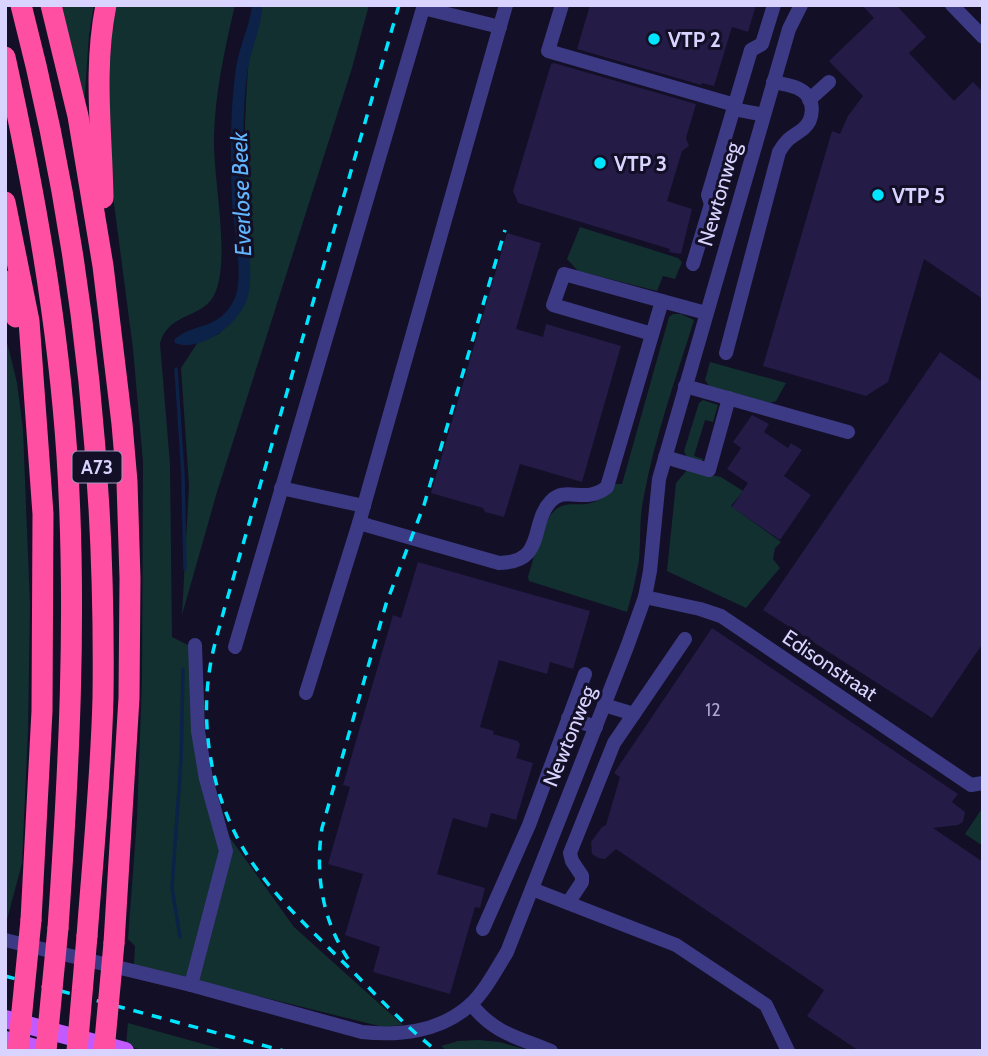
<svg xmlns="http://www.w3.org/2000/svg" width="988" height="1056" viewBox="0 0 988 1056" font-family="Cabin,sans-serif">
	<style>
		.green { fill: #12302f }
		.water { fill: #0c2248 }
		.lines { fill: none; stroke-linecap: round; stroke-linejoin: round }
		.stream { stroke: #0c2248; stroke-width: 3.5 }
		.building { fill: #241b47 }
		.minor { stroke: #3d3a85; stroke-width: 14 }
		.major { stroke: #c25bff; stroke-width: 18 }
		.highway { stroke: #ff4fa3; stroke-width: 21 }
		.rail { stroke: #00e5ff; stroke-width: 3.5; stroke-dasharray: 10 9; stroke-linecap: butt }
		.highway-bridge { stroke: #ff4fa3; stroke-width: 21 }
		.poi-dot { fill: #00e5ff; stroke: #130f26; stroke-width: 2.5 }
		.labels { text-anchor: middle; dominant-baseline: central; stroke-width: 6; stroke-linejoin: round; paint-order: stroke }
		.number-label { font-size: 18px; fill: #aca6d1 }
		.shield { fill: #130f26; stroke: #9e99be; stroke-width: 2 }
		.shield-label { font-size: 19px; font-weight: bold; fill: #d9d4ff }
		.poi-label { font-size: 21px; font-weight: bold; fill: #d9d4ff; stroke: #130f26; text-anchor: start }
		.street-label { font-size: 21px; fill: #d9d4ff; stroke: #130f26 }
		.water-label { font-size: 23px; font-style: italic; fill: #62b6ff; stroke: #130f26 }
	</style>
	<rect width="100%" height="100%" fill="#130f26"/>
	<g class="green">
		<path d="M62 5H94L89 35 84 107Z"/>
		<path d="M115 5H235C225 48 215 93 214 137 213 179 230 253 216 291 205 320 170 310 160 343L170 464 172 637 202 652V742L223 828 294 927 403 1025 383 1027 134 965 135 946 128 939 137 818 142 681 143 462 133 349 106 142 108 47Z"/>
		<path d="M262 5H369L352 68 217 492 182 615 189 486 181 368 198 342 219 334 246 301C245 224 242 146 248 68 250 47 261 27 262 5Z"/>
		<path d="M580 227 678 258 682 262 675 279 663 276 657 291 578 271 567 259Z"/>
		<path d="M673 314H681L694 320C676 378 655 436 644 496 639 517 641 539 639 560 636 578 632 595 627 612L529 581 528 577C534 559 541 524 554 511 571 494 590 519 615 484H622L669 317Z"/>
		<path d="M5 334 17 383 23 430 30 605 28 731 22 863 5 927Z"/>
		<path d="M710 362 786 383 776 401 770 403 709 386 705 380Z"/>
		<path d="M703 400 718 405 713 422 705 420 694 456 703 459 701 463 687 458 684 451 699 403Z"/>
		<path d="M687 470 721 477 743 491 731 506 781 542 775 548 773 559 780 568 746 608 667 571 676 483Z"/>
		<path d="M983 807V846L965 834Z"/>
		<path d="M128 1023 228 1051H144L126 1045Z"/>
		<path d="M479 1040 499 1042 531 1051H447L441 1046 458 1041Z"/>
	</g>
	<path class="water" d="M252 5H262C262 26 253 43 249 63 244 88 244 118 243 143 243 172 245 201 247 230 248 252 254 277 247 299 239 324 201 353 175 343L174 340C192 322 218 332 234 300 245 279 233 225 232 200 230 159 230 102 237 62 241 42 250 25 252 5Z"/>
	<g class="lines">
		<g class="stream">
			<path d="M176 369 183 475 185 569"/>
			<path d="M180 937 172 888 181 760 183 669"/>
		</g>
	</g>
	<g class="building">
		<path d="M590 5H756L748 32 732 27 714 86 702 83 701 85 577 49Z"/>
		<path d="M862 5H896L926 37 909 53 954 101 973 82 983 92V299L924 259 888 382 866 396 763 366 832 131 840 134 848 116 863 96 829 61 874 18Z"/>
		<path d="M554 63 696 104 686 138 689 146 682 151 667 201 692 209 681 254 669 252 670 249 518 203 513 191 551 64Z"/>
		<path d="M507 233 541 243 516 329 543 337 546 324 621 346 582 482 520 464 504 517 485 512 483 508 431 493Z"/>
		<path d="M940 352 983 382V643L932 718 763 610Z"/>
		<path d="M752 415 769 424 764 432 788 448 791 443 802 450 784 476 811 495 780 540 732 507 748 483 727 469 741 448 733 442Z"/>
		<path d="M418 562 590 611 573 669 550 662 547 674 499 660 480 727 494 731 493 734 518 741 520 745 516 758 533 763 516 820 491 813 487 828 453 818 437 874 485 888 480 908 475 907 450 994 373 972 380 947 345 935 363 874 328 864 350 787 343 785 393 615 401 618Z"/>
		<path d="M712 628 958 794 952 802 965 812 963 822 958 825 933 828 983 862V1051H859L807 1016 824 990 616 849 605 859 598 858 592 854 591 842 602 827 606 825 620 777 614 773Z"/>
	</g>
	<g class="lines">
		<g class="minor">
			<path d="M562 5 548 51 735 105"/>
			<path d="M952 5 983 37"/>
			<path d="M423 8 500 27"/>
			<path d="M809 100 829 82"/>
			<path d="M733 109 764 115"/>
			<path d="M693 264 711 204 708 195 751 50 762 44 774 5"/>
			<path d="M652 334 553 305 564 274 662 301"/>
			<path d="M726 353 779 152C787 138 791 138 803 129 815 119 815 98 801 90 794 85 782 84 773 82"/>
			<path d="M685 386 848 432"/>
			<path d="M665 457 709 470 729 398"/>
			<path d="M281 488 364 506"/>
			<path d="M359 523 499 563C547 562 529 524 551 501 566 485 585 505 607 487L662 301 706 313"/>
			<path d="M645 597 700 609 721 616 971 785 983 783"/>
			<path d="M235 647 424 5"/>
			<path d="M306 693 359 523 506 5"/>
			<path d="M604 705 634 714"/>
			<path d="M568 718 596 727"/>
			<path d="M532 889 676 945 766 1005 788 1051"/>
			<path d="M568 903 582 882V876L572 861 570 853 614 743 685 639"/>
			<path d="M483 929 529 825 585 674"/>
			<path d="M5 940 191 985 362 1032C398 1036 440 1032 470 1005 485 991 496 970 507 952L627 647 645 597 650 571 659 479 789 29 801 5"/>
			<path d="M191 985 226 851 206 779 198 731 195 645"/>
			<path d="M471 1004C495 1034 517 1037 551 1051"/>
		</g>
		<g class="major">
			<path d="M5 1019 125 1051"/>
			<path d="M5 1040 47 1051"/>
		</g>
		<g class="highway">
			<path d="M21 5C80 231 106 464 103 698 101 777 93 857 87 936"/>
			<path d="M51 5 78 116 103 266 122 424 127 482 130 578 129 698 114 943"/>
			<path d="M5 57C34 189 58 321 67 456 77 613 69 770 58 928"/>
			<path d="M103 198C102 133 93 70 106 5"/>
			<path d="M5 202 29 321 43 514 42 711 31 920"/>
			<path d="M5 281 16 317"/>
		</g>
		<g class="rail">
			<path d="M399 5 224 610C219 629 213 648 210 667 199 733 214 805 251 861 276 898 309 928 340 959 372 990 402 1024 437 1051"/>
			<path d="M348 959C322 919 315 874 322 828L386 604 424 505 505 230"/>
			<path d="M5 976 284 1051"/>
		</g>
		<g class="highway-bridge">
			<path d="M18 1051 31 920"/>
			<path d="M46 1051 58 928"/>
			<path d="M77 1051 87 936"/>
			<path d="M104 1051 114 943"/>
		</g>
	</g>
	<g class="poi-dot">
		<circle cx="654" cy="39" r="7"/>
		<circle cx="600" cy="163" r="7"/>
		<circle cx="878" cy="195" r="7"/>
	</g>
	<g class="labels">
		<g class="number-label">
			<text x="713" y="710">12</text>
		</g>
		<rect class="shield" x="72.5" y="451.5" width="49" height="31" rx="5"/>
		<g class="shield-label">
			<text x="97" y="467">A73</text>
		</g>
		<g class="poi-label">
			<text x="668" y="39">VTP 2</text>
			<text x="614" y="163">VTP 3</text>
			<text x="892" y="195">VTP 5</text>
		</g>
		<g class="street-label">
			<text transform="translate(719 194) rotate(-74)">Newtonweg</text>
			<text transform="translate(830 665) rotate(34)">Edisonstraat</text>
			<text transform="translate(569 736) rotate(-68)">Newtonweg</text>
		</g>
		<g class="water-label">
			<text transform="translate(241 194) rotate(-92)">Everlose Beek</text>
		</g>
	</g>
	<rect width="988" height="1056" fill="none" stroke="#d9d4ff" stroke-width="14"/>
</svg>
